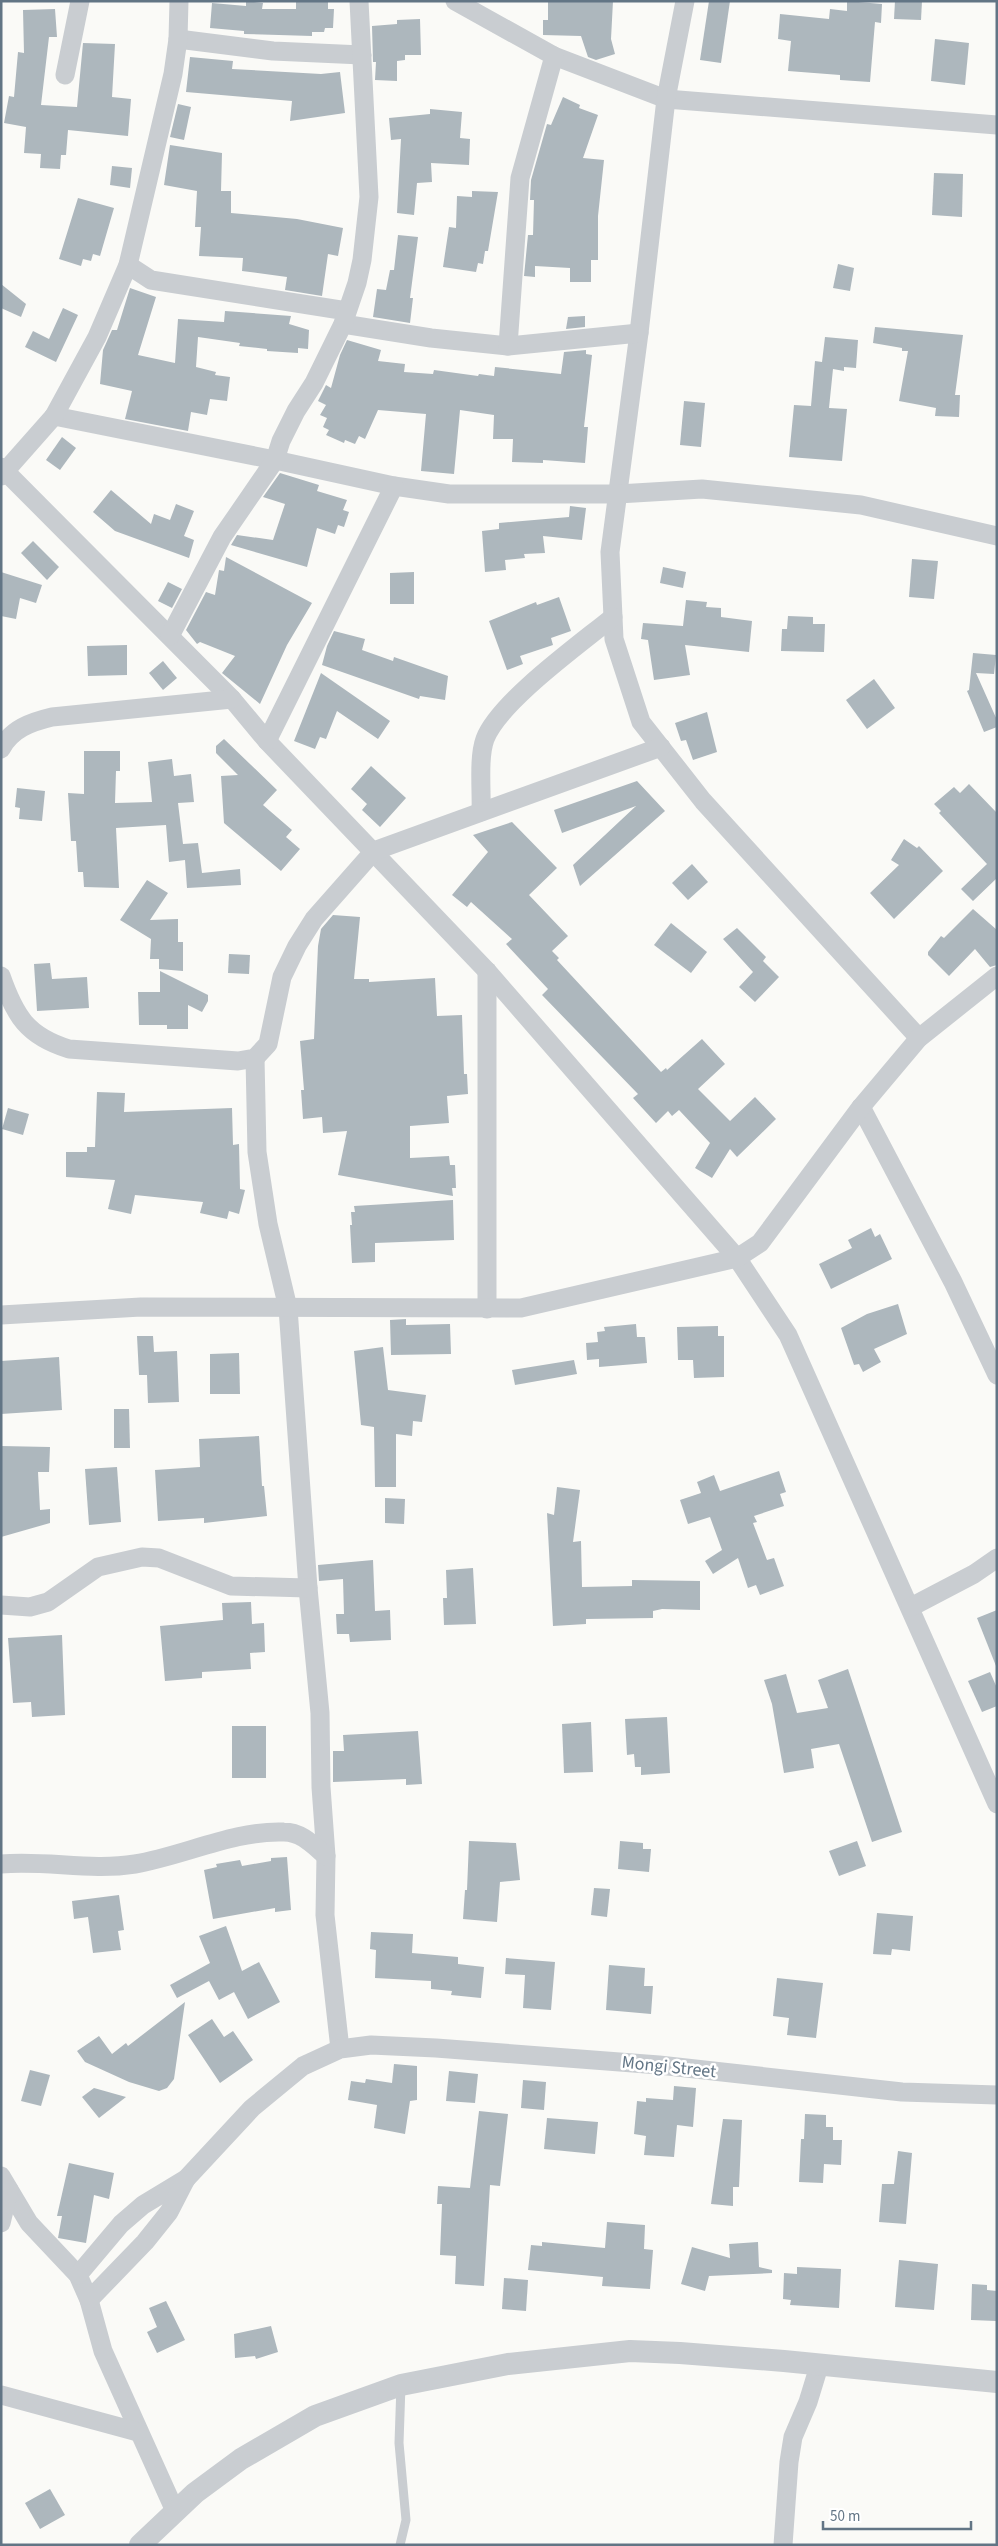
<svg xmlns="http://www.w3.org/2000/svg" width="998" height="2546" viewBox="0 0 998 2546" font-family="'Source Sans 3',sans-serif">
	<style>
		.building { fill: #adb7bd }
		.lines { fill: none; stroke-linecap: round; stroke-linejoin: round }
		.service { stroke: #c9cdd1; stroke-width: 9 }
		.minor { stroke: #c9cdd1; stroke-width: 19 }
		.tertiary { stroke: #c9cdd1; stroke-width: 22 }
		.labels { text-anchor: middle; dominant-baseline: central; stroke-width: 5; stroke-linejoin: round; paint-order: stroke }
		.street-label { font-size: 18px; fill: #627585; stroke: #fff }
	</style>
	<rect width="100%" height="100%" fill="#fafaf7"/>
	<g class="building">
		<path d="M246 1 263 3 262 9H296V1H328V9H334L333 28H325L324 32H312V36L244 34V31L210 28 212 3 246 6Z"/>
		<path d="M548 1H613L611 39 615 54 596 60 588 57 581 36 543 35V20H548Z"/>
		<path d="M709 1H730L721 63 700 60Z"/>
		<path d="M847 1 882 4 881 23 875 22 870 82 840 80V75L788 71 791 41 778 39 780 14 829 19 830 9 847 11Z"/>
		<path d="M895 1H922L921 20 894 19Z"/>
		<path d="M55 9 57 37H49L41 105 77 107 83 43 115 44 112 97 131 99 128 136 68 130 66 155H61L60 169 40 168 41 154 24 153 26 127 4 123 9 96 14 97 18 52 24 53 23 10Z"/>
		<path d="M420 19 421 55H405V60L397 61V81L375 80 376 62H373L372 26 397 24V20Z"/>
		<path d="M935 39 969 43 965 85 931 81Z"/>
		<path d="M190 57 233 61 232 69 321 74 340 72 345 113 290 121 292 101 186 92Z"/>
		<path d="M563 97 580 105 579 108 598 115 583 158 604 160 598 216V260H591V282H570V268L535 266V277L524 276 528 235H533L534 200H530L531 180 547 124 551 125Z"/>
		<path d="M178 104 191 107 184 140 170 137Z"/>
		<path d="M430 109 462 112 460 138 470 139 469 165 431 163 432 182 417 183 414 215 397 213 401 139 391 140 389 118 430 114Z"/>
		<path d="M170 145 222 153 221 191H231V213L297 219 343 228 338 256 328 254 322 296 285 290 287 277 242 271 243 258 199 256 201 227H195L197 191 164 185Z"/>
		<path d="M112 166 132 168 130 188 110 185Z"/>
		<path d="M934 173 963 174 962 217 932 215Z"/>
		<path d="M472 191 498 192 488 251H485L483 264 478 263 476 272 443 267 449 227 456 228 457 196 472 197Z"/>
		<path d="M78 198 114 208 100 256 93 254 91 261 83 259 81 266 59 259Z"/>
		<path d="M398 235 418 237 410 298H413L410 323 373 317 377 289 386 290 390 270H394Z"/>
		<path d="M838 264 854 268 850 291 833 288Z"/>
		<path d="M1 284 26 304 21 317 1 308Z"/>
		<path d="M130 288 156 297 138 355 175 363 178 319 224 322 225 311 291 316 289 324 309 330 308 349 298 348V353L267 351V349L239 346 240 343 198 337 196 367 216 372 215 375 230 377 227 401 210 399 207 415 191 412 188 431 125 419 132 391 100 384 103 350 112 330H117Z"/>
		<path d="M63 308 78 315 56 362 25 347 33 331 49 339Z"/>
		<path d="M585 316V327L566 329 568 317Z"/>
		<path d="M875 327 963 335 955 395H960L959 417 935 416 936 408 899 401 908 351H902V348L873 343Z"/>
		<path d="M825 337 858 340 856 368 844 367V371L833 369 829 408 847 409 842 461 789 457 794 405 811 406 815 361 822 362Z"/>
		<path d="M347 340 381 350 378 361 405 364 404 372 433 374 434 370 478 376 479 374 494 376 495 367 561 374 564 352 586 350V354L592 355 584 427H588L585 463 543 460V463L512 462 513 439H493L494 415 460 410 454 474 421 471 426 414 378 410 365 439 359 436 355 444 345 440 344 443 326 435 329 430 323 427 327 418 320 415 326 405 318 401 326 385 331 388 340 355Z"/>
		<path d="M684 401 705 403 701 447 680 445Z"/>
		<path d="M62 437 76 448 60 470 46 460Z"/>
		<path d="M280 473 319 485 317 491 347 500 343 510 349 512 344 527 338 525 335 534 317 528 307 567 231 545 237 535 273 540 285 504 263 497Z"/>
		<path d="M111 490 151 524 154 514 170 520 176 504 194 511 184 536 194 540 189 558 115 531 93 512Z"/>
		<path d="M570 506 586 508 582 540 543 536 545 553 524 554 525 558 505 560 506 570 485 572 482 531 499 529V523L569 517Z"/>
		<path d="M33 541 59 567 47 580 21 553Z"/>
		<path d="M226 557 312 603 287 645 260 704 222 673 235 656 200 642 197 644 186 630 206 592 215 595 219 570 224 571Z"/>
		<path d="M912 559 938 561 934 599 909 597Z"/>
		<path d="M663 567 686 572 683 588 660 583Z"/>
		<path d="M1 572 42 585 36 603 20 598 16 619 1 616Z"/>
		<path d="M414 572V604H390V573Z"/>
		<path d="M168 582 182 589 172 608 158 601Z"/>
		<path d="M559 597 571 631 551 638 553 645 520 656 523 664 507 670 489 621 536 602 537 605Z"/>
		<path d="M686 600 707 602 706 607 721 608V617L752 621 749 652 685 645 690 675 654 680 648 640 641 639 643 623 683 626Z"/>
		<path d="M788 616 813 617V624H825L824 652 781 651 782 629H787Z"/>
		<path d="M334 631 365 639 362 650 393 661 394 657 448 676 445 700 420 696 419 699 322 665 327 646Z"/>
		<path d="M127 645V675L88 676 87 646Z"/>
		<path d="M973 653 996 655 994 674 976 673 997 720V727L984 732 967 691 969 690Z"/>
		<path d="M163 661 177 678 163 690 149 673Z"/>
		<path d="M321 673 390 721 378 739 337 711 326 739 320 737 315 749 294 741Z"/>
		<path d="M874 679 895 708 867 729 846 700Z"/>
		<path d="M707 712 717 752 693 760 686 740 681 741 675 723Z"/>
		<path d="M224 739 277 790 263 805 292 830 286 837 300 849 281 871 224 823 221 776 238 775 216 753V746Z"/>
		<path d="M84 751H120V771H116L115 803 152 802 148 762 172 759 174 776 191 774 194 802 178 803 183 844 198 843 202 873 240 869 241 885 187 888 185 860 169 862 166 825 116 828 119 888 84 887 83 872H78L76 841H71L68 793 84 794Z"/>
		<path d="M371 766 406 798 380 827 362 810 367 804 351 789Z"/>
		<path d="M637 781 665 811 580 886 573 865 636 806 562 833 554 810Z"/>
		<path d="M969 784 997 813V878L973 901 961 889 987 864 939 813 941 811 934 804 954 787 960 793Z"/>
		<path d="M17 788 45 791 42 821 19 819 20 808 15 807Z"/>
		<path d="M512 822 557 868 529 895 568 936 552 951 559 958 557 960 661 1072 666 1068 667 1070 702 1039 725 1064 698 1089 730 1121 755 1097 776 1119 737 1157 730 1149 712 1178 695 1168 710 1143 679 1110 672 1116 668 1111 656 1123 633 1098 638 1094 542 995 548 989 506 944 512 939 471 902 467 907 452 895 488 852 473 835Z"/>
		<path d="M904 839 917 848 919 846 943 871 894 919 870 893 899 865 891 860Z"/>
		<path d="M692 864 708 882 688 900 672 883Z"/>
		<path d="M147 880 168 893 150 920 178 919V942H183V971L159 969V959H150L151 939 120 920Z"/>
		<path d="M973 909 997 930V965L990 967 975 949 949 976 928 955V952L941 936 944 938Z"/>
		<path d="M333 915 360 917 354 979H369V982L435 978 437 1016 462 1015 464 1074H467L468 1094 447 1096 449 1123 410 1126V1158L449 1156 450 1165H455L456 1188H452L453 1196 338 1175 347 1131 323 1133 322 1117 303 1119 301 1090H304L300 1041 314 1039 318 946 321 929Z"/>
		<path d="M671 923 707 952 691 973 654 945Z"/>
		<path d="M737 928 766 957 763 961 779 977 755 1002 739 987 753 972 723 939Z"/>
		<path d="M229 954 250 955 249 974 228 973Z"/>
		<path d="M50 963 52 979 87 977 89 1008 37 1011 34 964Z"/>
		<path d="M160 971 208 995V1001L202 1012 188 1005V1029H167V1025H139L138 992H160Z"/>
		<path d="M97 1092 125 1093 124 1112 232 1108 233 1145 239 1144 240 1189 245 1190 239 1214 229 1211 227 1219 200 1213 203 1202 135 1195 131 1214 108 1209 115 1180 66 1177V1152H87V1147H95Z"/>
		<path d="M8 1108 29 1114 23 1135 2 1129Z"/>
		<path d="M453 1200 454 1240 375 1243V1262L352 1263 350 1225H352L351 1212H355L354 1206Z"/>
		<path d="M871 1228 875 1237 880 1234 892 1259 831 1289 819 1264 852 1248 848 1240Z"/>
		<path d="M898 1304 907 1334 874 1349 881 1362 863 1372 859 1364 854 1365 841 1328 867 1314Z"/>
		<path d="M406 1319V1325L450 1324 451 1354 391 1355 390 1320Z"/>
		<path d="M636 1324 637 1337H645L647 1363 599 1367V1359L587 1360 586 1343 598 1342 597 1332 605 1331 604 1327Z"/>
		<path d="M718 1326V1336H724V1377L694 1378 693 1360H678L677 1327Z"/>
		<path d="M137 1336H153L154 1352 177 1351 179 1402 148 1403 147 1375H139Z"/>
		<path d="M383 1347 388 1390 426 1395 422 1422 413 1421 412 1436 396 1434V1487H375L374 1427 361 1425 354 1351Z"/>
		<path d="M239 1353 240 1394H210V1354Z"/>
		<path d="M59 1357 62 1410 1 1414V1361Z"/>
		<path d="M574 1360 577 1374 515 1385 512 1370Z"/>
		<path d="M114 1409H129L130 1448H114Z"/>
		<path d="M259 1436 262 1486H264L267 1516 204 1523V1518L158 1521 155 1470 200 1467 199 1439Z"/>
		<path d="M1 1446 50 1447 49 1472H38L40 1510 50 1509V1523L1 1537Z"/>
		<path d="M117 1467 121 1522 89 1525 85 1469Z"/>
		<path d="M779 1471 786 1492 780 1494 784 1506 754 1516 757 1522 753 1523 767 1560 774 1558 784 1586 760 1595 756 1585 748 1588 738 1558 713 1574 705 1561 722 1550 710 1517 688 1524 680 1500 701 1493 697 1482 714 1475 720 1491Z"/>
		<path d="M557 1487 580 1490 573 1542 581 1541 582 1587 632 1586V1580L700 1581V1610L662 1609 653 1611V1618L586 1619V1624L553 1626 547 1513 554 1515Z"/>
		<path d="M385 1498 405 1499 404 1524 385 1523Z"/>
		<path d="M373 1560 375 1611 390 1610 391 1640 350 1642 349 1634H337L336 1614H344L343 1579 319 1581 318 1565Z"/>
		<path d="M473 1568 476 1624 444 1625 443 1598H447L446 1570Z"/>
		<path d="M251 1602 252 1624 264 1623 265 1652 250 1653 251 1669 202 1672V1678L165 1681 160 1626 223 1620 222 1603Z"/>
		<path d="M997 1610V1666H996L977 1618Z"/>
		<path d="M62 1635 65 1715 32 1717 31 1702 13 1703 8 1638Z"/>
		<path d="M848 1669 902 1832 872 1842 839 1744 811 1749 814 1768 784 1773 772 1704 764 1680 786 1674 797 1713 828 1708 818 1680Z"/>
		<path d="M990 1672 997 1688V1706L982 1712 968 1681Z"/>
		<path d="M667 1717 670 1773 641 1775V1767H635L634 1754 627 1755 625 1719Z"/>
		<path d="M591 1722 593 1772 564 1773 562 1724Z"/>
		<rect x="232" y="1726" width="34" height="52"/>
		<path d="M418 1731 422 1784 406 1785V1779L333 1782V1751H344L343 1735Z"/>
		<path d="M469 1841 516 1843 520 1880 500 1882 497 1922 463 1919 465 1890H467Z"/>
		<path d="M620 1841 643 1843V1849H651L649 1872 618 1869Z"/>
		<path d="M857 1841 866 1866 839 1876 829 1851Z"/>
		<path d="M287 1857 291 1910 275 1912V1908L213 1919 204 1870 217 1867 216 1864 240 1860 242 1866 271 1861V1858Z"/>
		<path d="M594 1888 610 1889 607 1917 591 1915Z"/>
		<path d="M119 1895 124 1930 118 1931 121 1950 93 1953 88 1917 74 1919 72 1901Z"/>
		<path d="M877 1913 913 1916 910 1951 892 1949 891 1955 873 1954Z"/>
		<path d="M226 1926 242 1971 259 1962 280 2002 248 2019 234 1992 219 2000 209 1981 177 1998 170 1985 210 1963 199 1936Z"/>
		<path d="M371 1932 413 1934 412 1953 458 1957V1964L484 1967 481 1998 451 1995 452 1991 431 1989V1981L375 1978 376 1950 370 1949Z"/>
		<path d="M506 1958 555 1962 551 2010 523 2008 525 1975 505 1974Z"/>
		<path d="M609 1965 645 1968 644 1986H653L651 2014 606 2010Z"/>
		<path d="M777 1978 823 1983 816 2038 787 2035 789 2018 773 2016Z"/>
		<path d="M185 2002 174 2079 167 2088 159 2091 129 2082 85 2062 77 2051 99 2036 112 2054 126 2043 128 2046Z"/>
		<path d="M212 2019 224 2037 233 2031 253 2060 220 2083 188 2035Z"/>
		<path d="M394 2064 417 2066V2100L410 2101 405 2134 374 2128 377 2105 348 2100 351 2081 365 2083 366 2079 392 2083Z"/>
		<path d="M30 2070 50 2075 41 2106 21 2101Z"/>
		<path d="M449 2071 478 2074 475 2103 446 2101Z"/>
		<path d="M523 2080 546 2082 544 2110 521 2108Z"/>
		<path d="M674 2086 696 2088 693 2127 677 2125 674 2157 644 2155 646 2136 634 2134 637 2101 646 2102V2098L673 2100Z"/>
		<path d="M94 2088 126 2097 99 2118 82 2097Z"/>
		<path d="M479 2111 508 2114 500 2186 490 2185 484 2286 455 2284 456 2256 440 2255 442 2204H437L438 2186 470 2188Z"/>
		<path d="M805 2114 826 2115V2127H833V2140H842L841 2165 824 2164 823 2183 799 2182 801 2139H804Z"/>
		<path d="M547 2118 598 2122 595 2154 544 2149Z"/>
		<path d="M723 2119 742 2120 739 2187H733V2206L711 2204Z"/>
		<path d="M898 2151 912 2153 906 2224 879 2222 882 2184H894Z"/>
		<path d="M69 2163 114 2173 109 2199 94 2195 86 2243 58 2238 62 2216H57Z"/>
		<path d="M607 2222 645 2225 644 2249 653 2250 650 2289 602 2286 603 2277 528 2270 531 2245 542 2246V2242L605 2248Z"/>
		<path d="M758 2242 759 2267 772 2270V2273L709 2276 705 2291 681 2284 692 2247 730 2258 729 2244Z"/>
		<path d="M899 2260 938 2264 934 2310 895 2307Z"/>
		<path d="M797 2267 841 2269 839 2308 790 2305 791 2300 783 2299 784 2273 797 2274Z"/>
		<path d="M504 2278 528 2280 526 2311 502 2309Z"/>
		<path d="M972 2284 987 2285V2290L997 2291 996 2321 971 2320Z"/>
		<path d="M166 2301 185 2340 157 2353 147 2332 157 2327 149 2308Z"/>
		<path d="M271 2326 278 2352 256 2359 255 2356 235 2358 234 2334Z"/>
		<path d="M50 2489 65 2515 40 2529 25 2503Z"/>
	</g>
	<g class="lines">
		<path class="service" d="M400 2545 406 2520 399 2443 401 2385"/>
		<g class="minor">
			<path d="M455 1 554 56 666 99 997 125"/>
			<path d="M685 1 666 99 639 333 610 552 614 639 641 722 703 801 919 1038"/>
			<path d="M178 39 273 51 362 55"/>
			<path d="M65 75 80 1"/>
			<path d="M128 265 151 280 347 311"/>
			<path d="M343 324 431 338 508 346 639 333"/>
			<path d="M508 346 520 178 554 56"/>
			<path d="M54 416 275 460 394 486 449 494H618L702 489 861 505 997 536"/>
			<path d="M1 467 232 699 267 741 487 971 737 1258 788 1335 997 1804"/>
			<path d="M1 476 54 416 97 337 128 265 173 74 178 39 179 1"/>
			<path d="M170 636 222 537 275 460 281 441 296 411 314 383 343 324 357 283 362 260 369 197 359 1"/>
			<path d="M267 741 394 486"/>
			<path d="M1 749C11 729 31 722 52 717L232 699"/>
			<path d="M481 812C482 792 478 758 485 739 499 702 580 644 613 617"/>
			<path d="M1 976C15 1016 27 1036 69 1049L238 1061 255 1058 268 1044 282 977 297 946 314 919 374 851 661 747"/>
			<path d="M255 1058 257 1152 268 1224 288 1308 308 1588 320 1713 321 1787 326 1856 325 1915 340 2049"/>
			<path d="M861 1107 953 1282 997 1375"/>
			<path d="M487 1309V971"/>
			<path d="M1 1315 141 1307 521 1308 737 1258 760 1243 861 1107 919 1038 997 976"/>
			<path d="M1 1605 30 1607 48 1602 98 1567 142 1557 159 1558 231 1586 308 1588"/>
			<path d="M911 1607 974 1574 997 1558"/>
			<path d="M1 1864C46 1860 90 1871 135 1864 183 1856 235 1830 284 1832 302 1832 314 1846 326 1856"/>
			<path d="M1 2176 29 2223 78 2275 89 2300 103 2351 175 2511"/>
			<path d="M1 2223 9 2190"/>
			<path d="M78 2275 121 2224 143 2205 186 2179 252 2108 303 2066 340 2049 371 2045 436 2048 659 2065 902 2092 997 2095"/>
			<path d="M89 2300 145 2242 169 2212 186 2179"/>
			<path d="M1 2395 138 2432"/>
			<path d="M783 2545 789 2462 793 2437 808 2402 819 2366"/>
		</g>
		<path class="tertiary" d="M140 2545 195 2493 241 2459 315 2416 401 2385 508 2364 630 2351 680 2353 784 2361 997 2382"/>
	</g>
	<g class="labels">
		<g class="street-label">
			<text transform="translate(669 2067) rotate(6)">Mongi Street</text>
		</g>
	</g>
	<rect width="998" height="2546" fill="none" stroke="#627585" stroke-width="5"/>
	<path d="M823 2521v8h148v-8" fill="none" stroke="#627585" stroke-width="2.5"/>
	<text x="830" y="2521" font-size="15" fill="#627585" stroke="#ffffff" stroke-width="4" paint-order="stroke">50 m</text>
</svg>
